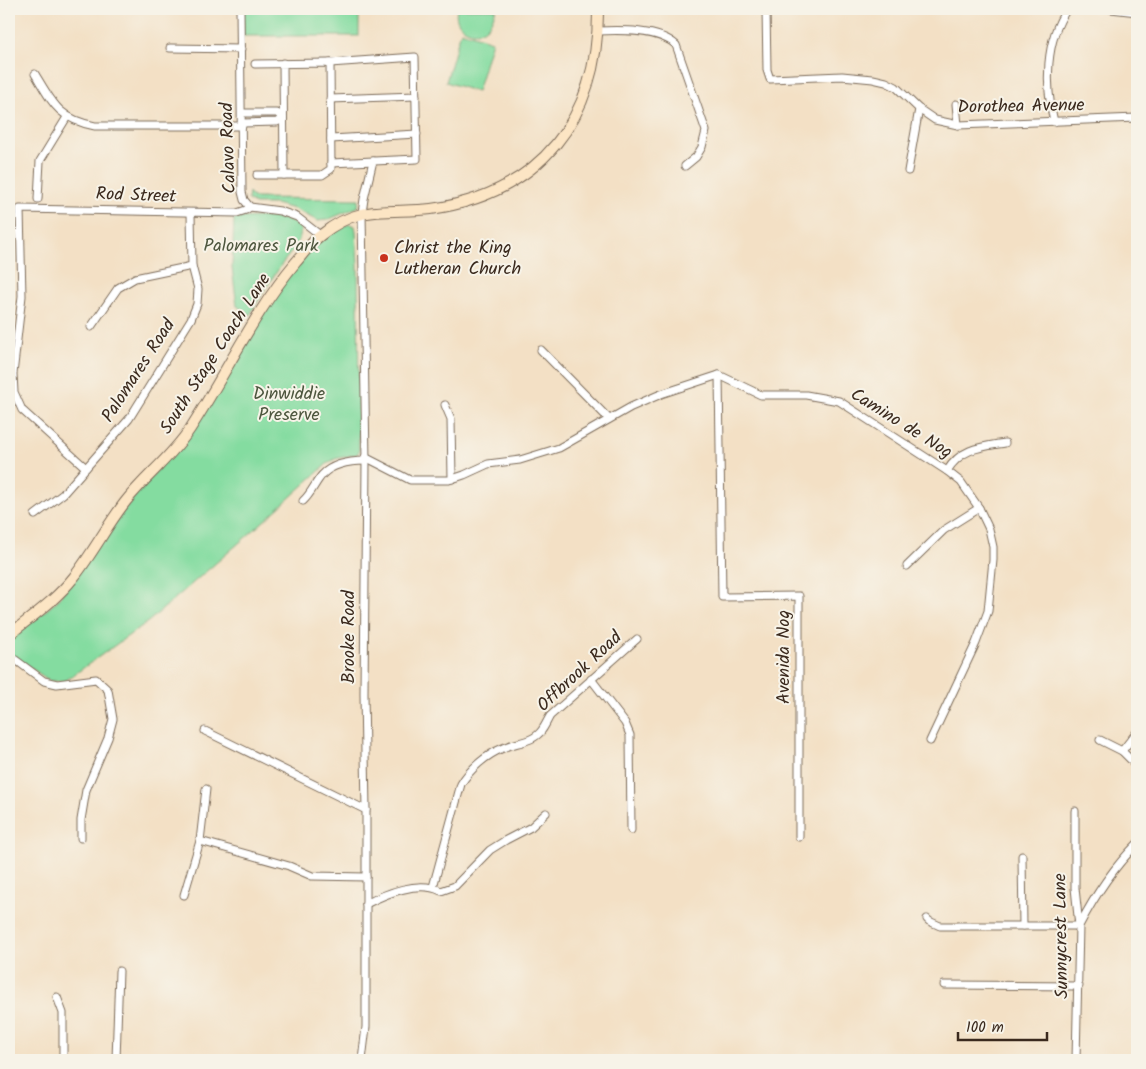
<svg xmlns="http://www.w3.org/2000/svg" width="1146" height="1069" viewBox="0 0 1146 1069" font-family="Kalam,sans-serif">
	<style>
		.green { fill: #84dca0; stroke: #60835f }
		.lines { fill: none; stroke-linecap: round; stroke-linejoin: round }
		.street-casing { stroke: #7b6a58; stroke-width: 9 }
		.secondary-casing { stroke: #7b6a58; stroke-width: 12 }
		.street { stroke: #fff; stroke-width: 7 }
		.secondary { stroke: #fce5c4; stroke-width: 10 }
		.poi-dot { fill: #c8321e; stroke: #f7f3e8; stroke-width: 2 }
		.labels { text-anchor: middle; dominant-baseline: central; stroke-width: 4; stroke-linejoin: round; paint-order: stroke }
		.street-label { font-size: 18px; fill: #3b2a1e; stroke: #f7f3e8 }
		.park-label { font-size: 18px; fill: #4d563e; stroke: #f7f3e8 }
		.poi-label { font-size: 18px; fill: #3b2a1e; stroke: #f7f3e8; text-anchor: start }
	</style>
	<rect width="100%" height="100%" fill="#f7f3e8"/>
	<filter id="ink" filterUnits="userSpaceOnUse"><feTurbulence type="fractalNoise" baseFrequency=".02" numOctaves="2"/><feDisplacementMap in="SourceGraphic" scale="10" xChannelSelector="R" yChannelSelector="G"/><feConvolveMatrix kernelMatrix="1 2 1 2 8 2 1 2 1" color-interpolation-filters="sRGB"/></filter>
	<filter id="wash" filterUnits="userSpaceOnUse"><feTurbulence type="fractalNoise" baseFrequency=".0096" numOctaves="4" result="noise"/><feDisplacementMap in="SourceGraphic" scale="20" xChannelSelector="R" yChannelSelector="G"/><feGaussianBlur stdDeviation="1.12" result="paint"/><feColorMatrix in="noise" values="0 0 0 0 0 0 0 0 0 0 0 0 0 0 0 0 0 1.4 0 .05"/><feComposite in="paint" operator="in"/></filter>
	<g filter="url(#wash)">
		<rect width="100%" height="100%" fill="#f3e0c5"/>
		<g class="green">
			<rect x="243" y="9" width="116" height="27"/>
			<path d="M457 9H496C494 15 492 22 487 27 474 40 452 26 457 9Z"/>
			<path d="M461 31 492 41 477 92 446 82Z"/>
			<path d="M249 192 251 196 255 198 359 199 358 207 327 220 318 221 294 209 275 204H255L248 200Z"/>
			<path d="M261 217C275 218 291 217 301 229 301 244 287 256 280 267 269 283 259 298 250 315L237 306 232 268 234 218Z"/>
			<path d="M349 224 355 226 356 231 358 264 359 452 357 454 335 459 327 464 254 530 149 621 65 681H50L9 653V641L56 602 131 501 193 427 273 297 311 248 326 237Z"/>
		</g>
	</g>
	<g filter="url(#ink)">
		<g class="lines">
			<defs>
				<g id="street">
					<path d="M240 9 242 192 244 200 250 207 280 211 297 217 320 235"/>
					<path d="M766 9 767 70 770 79 842 76 873 79 886 82 896 87 919 109 935 120 958 125 1137 118"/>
					<path d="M1111 9 1137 12"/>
					<path d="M598 31C620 30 659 29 676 45L706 131 702 147 696 157 685 166"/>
					<path d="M170 48 241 49"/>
					<path d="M330 63 415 57 417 159 331 163"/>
					<path d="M255 64 330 63 331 169 322 175H284L283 63"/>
					<path d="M35 74C53 104 59 119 95 126H242"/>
					<path d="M330 99 416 96"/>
					<path d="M956 104 958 125"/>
					<path d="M1054 122C1045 85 1045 41 1067 9"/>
					<path d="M242 123 277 122 283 118 277 113H242"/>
					<path d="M331 139 417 134"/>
					<path d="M908 171 919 109"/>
					<path d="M257 175H284"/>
					<path d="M38 199 40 161 67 117"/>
					<path d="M91 327 118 288 135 278 192 266"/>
					<path d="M541 350 609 419"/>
					<path d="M719 375 722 597 799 596V837"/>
					<path d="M445 405 451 419 452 479"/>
					<path d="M365 457 410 480H449L464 475 488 464 520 460 559 448 631 407 661 394 719 375 761 395H806L839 401 947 471 961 482 979 508 989 529 993 547V560L988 611 976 643 930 741"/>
					<path d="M86 468 22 410 14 392 13 374 22 296 20 209 237 213 246 210 250 207"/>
					<path d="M947 471C961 448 981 447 1005 443"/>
					<path d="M303 501C311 494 315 483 322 475 333 463 350 461 366 461"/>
					<path d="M35 515 63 494 129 419 191 319 197 304 198 289 192 266 191 213"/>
					<path d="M907 566 944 530 979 508"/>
					<path d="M9 655 44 681 57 684 96 679 108 690 113 719 108 738 86 790 81 820V838"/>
					<path d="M591 679 625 723 630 735 631 830"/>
					<path d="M205 731 366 810"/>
					<path d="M1100 740 1122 751 1137 766"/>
					<path d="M1122 751 1137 732"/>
					<path d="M1075 811V888L1079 926 1076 1060"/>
					<path d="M200 841 289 866 312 876 366 877"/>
					<path d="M1022 856 1023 926"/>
					<path d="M433 887 461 784C470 769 486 755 503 748 515 742 533 743 542 730 545 726 547 721 550 716L637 639"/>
					<path d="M184 895 200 841 206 789"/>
					<path d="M366 904C386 893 419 880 441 891L455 886 490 850 506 840 531 827 546 813"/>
					<path d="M927 919 929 921 940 926H1079C1094 897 1114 867 1137 844"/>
					<path d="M944 985 1079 986"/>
					<path d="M57 997 63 1013V1060"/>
					<path d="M116 1060 119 971"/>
					<path d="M362 1060 366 1027V810L364 694 366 461 362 213 364 199 373 161"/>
				</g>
				<path id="secondary" d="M9 635C31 617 56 600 74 577 93 553 107 525 126 501 146 476 172 456 190 429 226 374 254 312 296 262 304 253 311 242 321 235 332 226 348 217 362 214 381 209 410 212 431 209 541 193 599 118 598 9"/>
			</defs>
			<use href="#street" class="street-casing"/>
			<use href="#secondary" class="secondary-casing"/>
			<use href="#street" class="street"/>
			<use href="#secondary" class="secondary"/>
		</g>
	</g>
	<circle class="poi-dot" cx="384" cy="258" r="5"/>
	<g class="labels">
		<g class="street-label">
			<text transform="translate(1021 107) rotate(-1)">Dorothea Avenue</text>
			<text transform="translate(229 148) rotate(-92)">Calavo Road</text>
			<text transform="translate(136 196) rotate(2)">Rod Street</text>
			<text transform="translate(216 354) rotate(-57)">South Stage Coach Lane</text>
			<text transform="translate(139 371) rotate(-57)">Palomares Road</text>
			<text transform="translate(901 424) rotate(32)">Camino de Nog</text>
			<text transform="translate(349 637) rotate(-90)">Brooke Road</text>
			<text transform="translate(784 657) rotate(-90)">Avenida Nog</text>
			<text transform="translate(580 672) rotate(-43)">Offbrook Road</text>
			<text transform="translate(1062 936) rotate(-91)">Sunnycrest Lane</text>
		</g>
		<g class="park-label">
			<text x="261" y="246">Palomares Park</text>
			<text x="289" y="394">Dinwiddie<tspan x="289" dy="21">Preserve</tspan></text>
		</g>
		<g class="poi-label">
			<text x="394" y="248">Christ the King<tspan x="394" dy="21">Lutheran Church</tspan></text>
		</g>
	</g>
	<rect width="1146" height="1069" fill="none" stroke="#f7f3e8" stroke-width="30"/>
	<path d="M958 1032v8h89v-8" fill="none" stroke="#3b2a1e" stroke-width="2.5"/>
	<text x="966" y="1032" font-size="15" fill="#3b2a1e" stroke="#f7f3e8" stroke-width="4" paint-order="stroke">100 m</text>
</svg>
